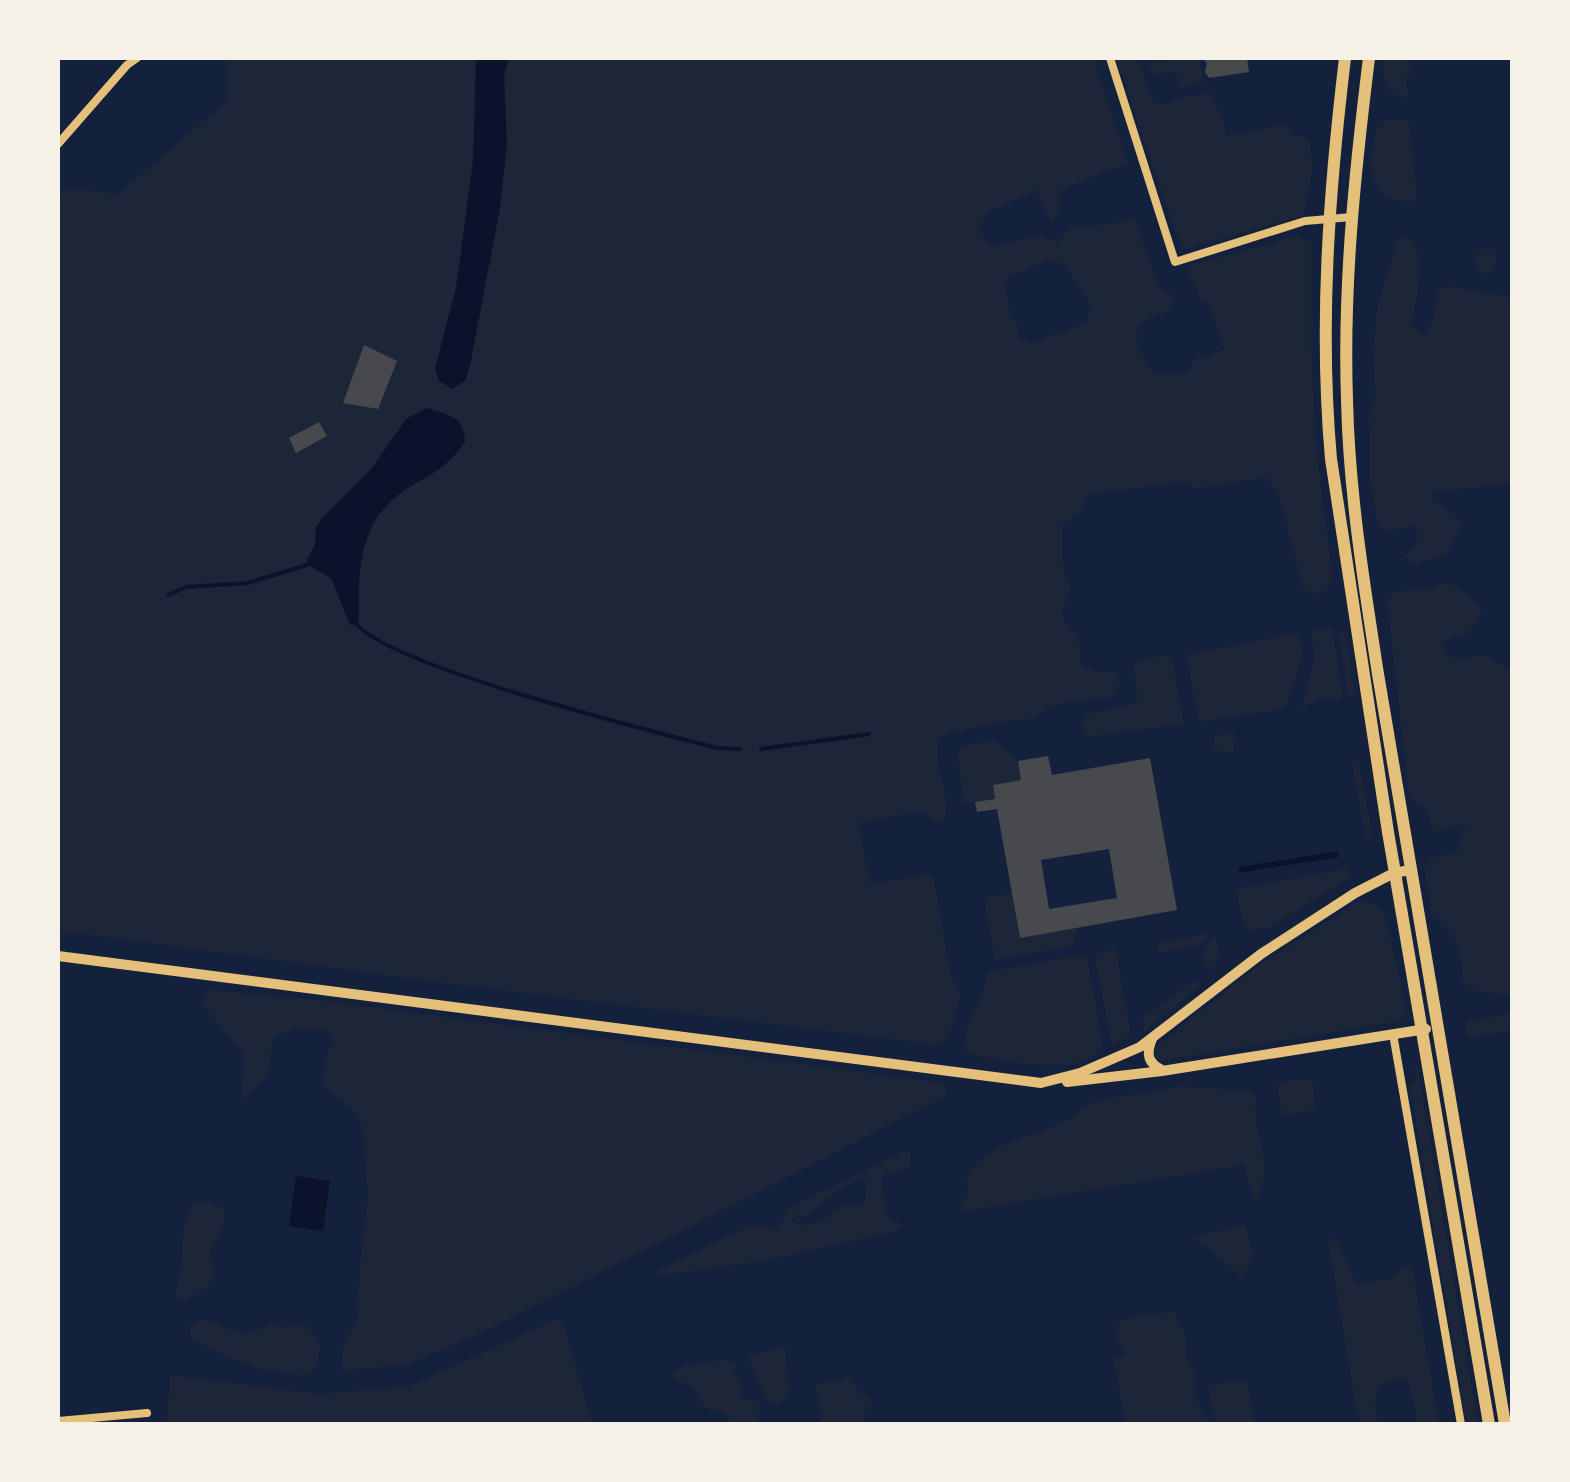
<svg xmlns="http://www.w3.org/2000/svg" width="1570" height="1482" viewBox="0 0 1570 1482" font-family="'IBM Plex Sans',sans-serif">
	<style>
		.green { fill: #1d2539; fill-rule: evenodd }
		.water { fill: #0b132b }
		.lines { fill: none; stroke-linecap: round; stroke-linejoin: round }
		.stream { stroke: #0b132b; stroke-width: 4 }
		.building { fill: #48494c; fill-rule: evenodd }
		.minor { stroke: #e5c07b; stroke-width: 8 }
		.tertiary { stroke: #e5c07b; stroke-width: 10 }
		.primary { stroke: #e5c07b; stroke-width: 12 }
	</style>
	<rect width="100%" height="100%" fill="#14213d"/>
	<g class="green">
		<path d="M227 58H1094L1129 163 1062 189 1058 199 1061 211 1051 223 1036 190 988 212 979 227 986 241 994 245 1043 235 1058 243C1071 224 1079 226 1100 225 1112 225 1123 221 1134 218L1159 288 1170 293 1174 302 1171 310C1149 320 1129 321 1140 349 1144 358 1146 365 1153 372L1186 373 1195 359 1224 350 1209 304 1198 297 1197 288 1188 274 1191 265 1298 236 1306 241 1311 238V345L1317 457 1333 579C1327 593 1316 599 1303 588L1280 499 1267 477 1193 489 1189 481 1086 495 1082 509 1062 526 1063 569 1071 587 1061 615 1070 630 1079 635 1080 663 1095 672H1116L1120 681 1114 697C1095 700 1075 700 1057 705 1047 708 1038 718 1028 719 999 722 969 727 941 737 928 764 956 797 943 823L934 822 923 811 858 823 870 884 933 874 951 977 961 995 949 1036 938 1045 436 982 70 932 58 935V196L66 188 118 194 227 101ZM1049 260 1064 264 1092 306 1086 323 1030 343 1020 339 1017 323 1011 316 1004 282 1010 276Z"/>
		<path d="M1116 58H1138L1153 102 1163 105 1179 98 1210 93 1224 122 1226 136 1288 124 1291 134 1309 139 1313 168 1304 215 1187 249 1181 247Z"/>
		<path d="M1146 58 1150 62 1199 58 1203 83 1179 87 1176 71 1152 76Z"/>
		<path d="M1383 58H1410L1412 75 1406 76 1408 98C1386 97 1381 77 1383 58Z"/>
		<path d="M1394 119 1409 120 1417 201C1370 206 1365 168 1376 130L1386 121Z"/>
		<path d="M1408 237C1431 256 1414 303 1411 327L1424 335 1433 322 1438 289 1449 286 1512 297V484L1430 492 1434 503 1447 507 1462 523 1447 555 1410 564 1405 556 1417 543V525L1384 532 1377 521 1370 479 1369 417 1375 395 1373 349 1377 310 1397 239Z"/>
		<path d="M1485 248 1495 249 1497 256 1493 270 1480 274 1474 256Z"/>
		<path d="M1445 583 1458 587 1483 609 1468 634 1441 642 1447 654 1458 660 1483 655 1512 670V996L1475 991 1462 981V964L1454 937 1432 915 1424 868 1431 858 1457 852 1466 824 1432 832 1427 808 1416 804 1409 793 1387 602 1394 591 1421 590Z"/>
		<path d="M1332 627 1343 698 1325 701 1323 697 1301 708 1315 655 1310 631Z"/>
		<path d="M1338 628 1346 637 1355 694 1348 696Z"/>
		<path d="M1297 633 1303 654 1285 709 1199 722 1186 655Z"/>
		<path d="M1166 655 1172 659 1184 724 1085 737 1083 715 1133 704 1138 698 1133 665 1139 660Z"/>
		<path d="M1228 732 1236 735 1233 753 1212 750 1215 736Z"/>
		<path d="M996 741 1018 761 1021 780 993 785 995 799 964 804 957 751 970 744Z"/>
		<path d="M1358 758 1373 838 1366 839 1351 760Z"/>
		<path d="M1348 869 1350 878 1265 930 1262 927 1251 934 1242 918 1236 888Z"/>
		<path d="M1012 893 1020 938 1078 927 1073 946 995 960 985 906 987 898Z"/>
		<path d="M1364 901 1376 905 1386 917 1407 1012 1401 1021 1161 1061 1157 1059 1154 1052 1158 1045 1258 966 1356 903Z"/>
		<path d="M1211 933 1201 945 1158 953 1157 943Z"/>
		<path d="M1216 935 1220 959 1209 973 1202 951Z"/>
		<path d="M1116 950 1131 1036 1114 1043 1111 1042 1095 957 1099 952Z"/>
		<path d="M1083 955 1087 958 1103 1045C1098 1051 1092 1059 1085 1061 1055 1071 993 1061 964 1051L966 1031 985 986 987 972Z"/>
		<path d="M1195 980 1201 982 1200 986 1144 1031 1142 1018Z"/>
		<path d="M208 990 309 999 929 1081 941 1083 947 1090 946 1096 482 1333 408 1364 341 1371 343 1344 359 1319 356 1309 368 1191C362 1169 370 1127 354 1111 345 1102 332 1095 323 1085L325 1058 334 1040 328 1030 300 1028 273 1037 268 1075 241 1101 244 1054 202 1005Z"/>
		<path d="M1512 1013V1030L1467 1038 1466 1022Z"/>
		<path d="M1417 1065 1478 1424 1466 1422 1410 1084 1416 1082 1414 1066Z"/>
		<path d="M1297 1079 1313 1081 1315 1110 1282 1116 1277 1084Z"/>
		<path d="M1177 1086C1196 1088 1244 1088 1256 1095 1250 1134 1278 1160 1255 1202L1244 1165 959 1212 969 1192 966 1179C987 1141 1031 1138 1066 1121 1075 1117 1082 1106 1092 1103 1119 1093 1150 1096 1177 1086Z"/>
		<path d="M903 1151H910V1166L904 1171 884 1174 882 1181 886 1218 905 1225 892 1232 768 1260 658 1276 657 1271 749 1226 778 1229 787 1211 792 1206ZM863 1179 867 1181 864 1207 846 1203C829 1216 810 1233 791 1221L796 1214 806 1217 843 1186Z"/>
		<path d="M195 1202H208L224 1208C226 1223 219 1237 210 1249L215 1276C204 1293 195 1298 175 1300 177 1289 180 1278 181 1266 184 1243 179 1221 195 1202Z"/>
		<path d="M1245 1225 1253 1253 1245 1274H1238C1233 1268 1198 1240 1192 1237Z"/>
		<path d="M1328 1239H1337L1356 1283 1392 1279 1402 1268 1412 1266 1439 1424H1418L1408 1380C1375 1375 1371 1399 1378 1424H1363L1357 1412Z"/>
		<path d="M1174 1311 1187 1339 1186 1358 1197 1374 1194 1393 1209 1424H1126L1113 1357 1125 1354C1123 1347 1116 1338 1116 1332 1115 1311 1161 1316 1174 1311Z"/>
		<path d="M562 1317 592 1424H167L170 1375 320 1394 409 1386Z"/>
		<path d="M204 1319C227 1329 246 1340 269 1324L286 1327 306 1324 321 1344 316 1367 305 1376 259 1369 227 1357 190 1337V1323Z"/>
		<path d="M785 1346 789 1393 782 1402 769 1403 747 1356Z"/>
		<path d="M726 1360 738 1364 733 1371 742 1387 739 1398 761 1402 757 1424H728L729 1416 706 1408 693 1388 671 1376 683 1365Z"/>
		<path d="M849 1375 861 1394 874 1401 864 1413V1424H820V1402L814 1388C824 1379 838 1384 849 1375Z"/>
		<path d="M1247 1379 1255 1424H1215L1208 1386Z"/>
	</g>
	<g class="water">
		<path d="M476 58H509L504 76 507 144 500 208 471 360 466 380 453 389 439 381 435 368 456 288 473 161Z"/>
		<path d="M426 408C448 414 465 417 465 442 441 476 425 474 397 496 358 527 358 575 359 620L355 625H350L331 578 308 565 307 559 315 545 316 527 322 518 372 468 406 419Z"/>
		<path d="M1338 851 1339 857 1239 873 1238 867Z"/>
		<path d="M296 1176 330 1181 323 1231 289 1226Z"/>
	</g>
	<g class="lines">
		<g class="stream">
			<path d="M168 595 186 587 248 583 313 563"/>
			<path d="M354 621C382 665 655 732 717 748L740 749"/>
			<path d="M761 749 869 734"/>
		</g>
	</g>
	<g class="building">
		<path d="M1202 58H1247L1249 72 1209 78 1205 72 1207 63Z"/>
		<path d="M364 345 397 361 378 409 343 403Z"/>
		<path d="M319 422 327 436 296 453 289 438Z"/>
		<path d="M1048 756 1052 775 1150 758 1177 910 1020 938 997 809 977 812 975 802 995 799 993 785 1021 780 1018 761ZM1109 849 1117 898 1049 909 1041 860Z"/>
	</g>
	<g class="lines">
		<g class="minor">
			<path d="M1110 58 1175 262 1305 221 1352 217"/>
			<path d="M58 144 127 65 137 58"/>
			<path d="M1393 1034 1461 1424"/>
			<path d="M58 1421 147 1413"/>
		</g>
		<g class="tertiary">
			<path d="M58 956 1041 1083 1080 1073 1140 1047 1261 954 1355 893 1394 873 1410 870"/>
			<path d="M1152 1039C1146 1053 1147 1063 1162 1070"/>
			<path d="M1067 1082 1162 1071 1426 1029"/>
		</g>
		<g class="primary">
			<path d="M1345 58C1329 192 1319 325 1331 459L1388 832 1489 1424"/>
			<path d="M1369 58C1355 171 1343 286 1347 400 1349 492 1364 584 1378 674L1505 1424"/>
		</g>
	</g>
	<rect width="1570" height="1482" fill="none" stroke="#f6f1e7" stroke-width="120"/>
</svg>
